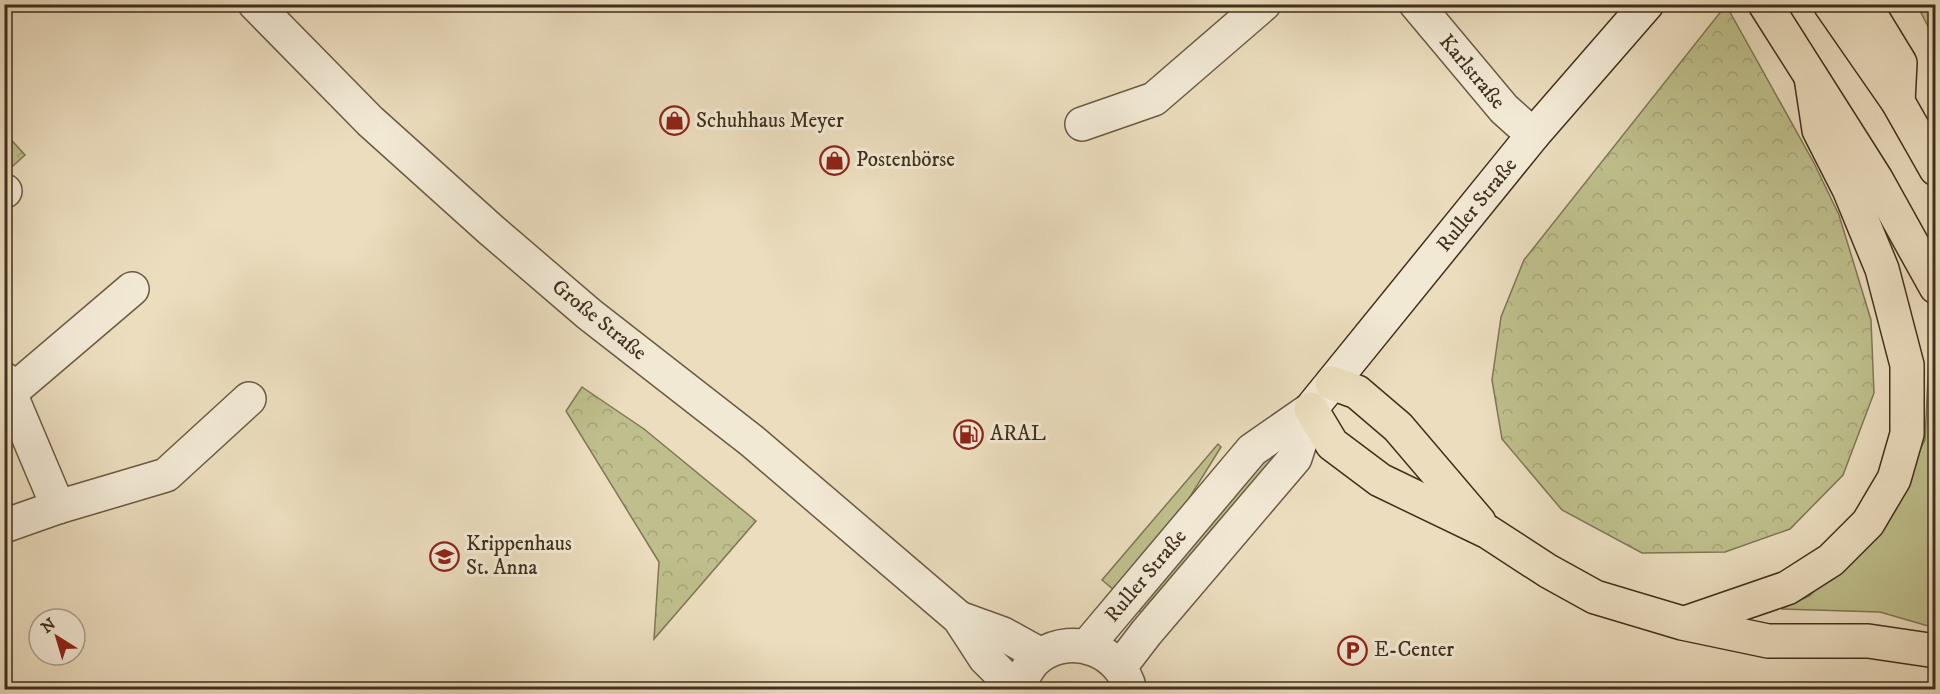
<svg xmlns="http://www.w3.org/2000/svg" width="1940" height="694" viewBox="0 0 1940 694" font-family="'IM FELL DW Pica',serif">
	<style>
		.grass { fill: #bebf8c; stroke: #7f7754; stroke-width: 1.5 }
		.forest { fill: url(#forest-crowns); stroke: #7f7754; stroke-width: 1.5 }
		.lines { fill: none; stroke-linecap: round; stroke-linejoin: round }
		.minor-casing { stroke: #6b5a44; stroke-width: 36 }
		.tertiary-casing { stroke: #6b5a44; stroke-width: 36 }
		.secondary-casing { stroke: #402f1c; stroke-width: 36 }
		.trunk-casing { stroke: #402f1c; stroke-width: 36 }
		.minor { stroke: #f2e9d5; stroke-width: 33 }
		.tertiary { stroke: #f2e9d5; stroke-width: 33 }
		.secondary { stroke: #f2e9d5; stroke-width: 33 }
		.trunk { stroke: #ebddbe; stroke-width: 33 }
		.labels { text-anchor: middle; dominant-baseline: central; stroke-width: 6; stroke-linejoin: round; paint-order: stroke }
		.street-label { font-size: 21px; fill: #402f1c; stroke: #f2e9d5 }
		.poi-label { font-size: 21px; fill: #402f1c; stroke: #f2e9d5; text-anchor: start }
	</style>
	<defs>
		<pattern id="forest-crowns" width="20" height="18" patternUnits="userSpaceOnUse" patternTransform="scale(1.5)"><rect width="20" height="18" fill="#bebf8c"/><path d="M2 6a3 3 0 1 1 6 0M12 15a3 3 0 1 1 6 0" fill="none" stroke="#a4a478"/></pattern>
	</defs>
	<rect width="100%" height="100%" fill="#ebddbe"/>
	<filter id="stains"><feTurbulence type="fractalNoise" baseFrequency=".00333" numOctaves="4"/><feColorMatrix values="0 0 0 0 .2 0 0 0 0 .09 0 0 0 0 .02 0 0 0 .5 -.17"/></filter>
	<radialGradient id="worn" r=".72"><stop offset=".6" stop-color="#630" stop-opacity="0"/><stop offset="1" stop-color="#630" stop-opacity=".3"/></radialGradient>
	<g class="grass">
		<path d="M1929 357 1935 359V628L1880 612 1781 609 1809 596 1877 530 1925 440Z"/>
		<path d="M1289 441 1143 614 1137 609 1266 459Z"/>
		<path d="M1218 444 1221 447 1178 516 1114 590 1102 580Z"/>
	</g>
	<g class="forest">
		<path d="M1726 5 1814 163 1839 215 1871 320 1874 393 1843 475 1790 529 1725 552 1642 553 1562 510 1502 439 1492 380 1501 317 1524 260Z"/>
		<path d="M1917 5H1935V40Z"/>
		<path d="M5 133 25 155 5 173H4Z"/>
		<path d="M582 387 644 429 756 521 654 639 659 562 566 411Z"/>
	</g>
	<g class="lines">
		<defs>
			<g id="minor">
				<path d="M1416 4 1504 109 1533 135"/>
				<path d="M1082 124 1154 99 1264 4"/>
				<path d="M4 191H5"/>
				<path d="M4 379 58 507 166 475 249 399"/>
				<path d="M10 393 132 289"/>
				<path d="M4 526 58 507"/>
			</g>
			<g id="tertiary">
				<path d="M255 4 370 121 490 229 589 314 752 441 959 618 985 658 1017 690"/>
				<path d="M959 618 1003 634 1041 655"/>
				<path d="M1087 646 1252 450 1311 409"/>
				<path d="M1120 667 1146 633 1295 458 1311 409"/>
				<path d="M1018 690C1023 676 1029 663 1041 655 1074 633 1121 651 1130 690"/>
			</g>
			<path id="secondary" d="M1314 405 1533 135 1647 4"/>
			<g id="trunk">
				<path d="M1765 4 1876 179 1936 287"/>
				<path d="M1830 4 1898 102 1936 169"/>
				<path d="M1864 4 1900 63 1898 102"/>
				<path d="M1332 383 1357 392 1398 427 1479 522"/>
				<path d="M1311 409 1332 444 1380 480 1488 532 1548 571 1595 597 1682 623 1768 641H1868L1936 651"/>
				<path d="M1685 623 1787 588 1831 560 1868 523 1894 479 1907 434V365L1882 269 1849 189 1819 130 1811 77"/>
			</g>
		</defs>
		<use href="#minor" class="minor-casing"/>
		<use href="#tertiary" class="tertiary-casing"/>
		<use href="#secondary" class="secondary-casing"/>
		<use href="#trunk" class="trunk-casing"/>
		<use href="#minor" class="minor"/>
		<use href="#tertiary" class="tertiary"/>
		<use href="#secondary" class="secondary"/>
		<use href="#trunk" class="trunk"/>
	</g>
	<defs>
		<symbol id="shop-ring" viewBox="-11 -11 22 22"><circle r="9.5" fill="#f2e9d5" stroke="#8f2418" stroke-width="1.5"/><path d="M-5-2.5h2.3a2.7 3.5 0 0 1 5.4 0H5L5.5 6h-11ZM-1.5-2.5h3a1.5 2.3 0 0 0-3 0Z" fill="#8f2418"/></symbol>
		<symbol id="fuel-ring" viewBox="-11 -11 22 22"><circle r="9.5" fill="#f2e9d5" stroke="#8f2418" stroke-width="1.5"/><path d="M-5.5-6h7V0h2V4h1.3V-2.5L3-4.5l.8-.8L6-3V5H2.5V1h-1V6h-7ZM-4.2-4.7v3.2H.2V-4.7Z" fill="#8f2418"/></symbol>
		<symbol id="school-ring" viewBox="-11 -11 22 22"><circle r="9.5" fill="#f2e9d5" stroke="#8f2418" stroke-width="1.5"/><path d="M0-5L7-2L0 1L-7-2ZM-4 1L0 2.5L4 1V4Q0 6-4 4Z" fill="#8f2418"/></symbol>
		<symbol id="parking-ring" viewBox="-11 -11 22 22"><circle r="9.5" fill="#f2e9d5" stroke="#8f2418" stroke-width="1.5"/><path d="M-3.5-5.5H1a3.5 3.5 0 0 1 0 7H-1V5.5H-3.5ZM-1-3.4V-.6H.8a1.4 1.4 0 0 0 0-2.8Z" fill="#8f2418"/></symbol>
	</defs>
	<g fill-rule="evenodd">
		<use href="#shop-ring" x="658" y="104" width="33" height="33"/>
		<use href="#shop-ring" x="818" y="144" width="33" height="33"/>
		<use href="#fuel-ring" x="952" y="418" width="33" height="33"/>
		<use href="#school-ring" x="428" y="540" width="33" height="33"/>
		<use href="#parking-ring" x="1336" y="634" width="33" height="33"/>
	</g>
	<g class="labels">
		<g class="street-label">
			<text transform="translate(1472 72) rotate(50)">Karlstraße</text>
			<text transform="translate(1477 205) rotate(-51)">Ruller Straße</text>
			<text transform="translate(599 320) rotate(39)">Große Straße</text>
			<text transform="translate(1146 576) rotate(-50)">Ruller Straße</text>
		</g>
		<g class="poi-label">
			<text x="696" y="121">Schuhhaus Meyer</text>
			<text x="856" y="160">Postenbörse</text>
			<text x="990" y="434">ARAL</text>
			<text x="466" y="544">Krippenhaus<tspan x="466" dy="24">St. Anna</tspan></text>
			<text x="1374" y="650">E-Center</text>
		</g>
	</g>
	<rect width="1940" height="694" fill="none" stroke="#ebddbe" stroke-width="24"/>
	<rect x="6" y="6" width="1928" height="682" fill="none" stroke="#402f1c" stroke-width="3"/>
	<rect x="12" y="12" width="1916" height="670" fill="none" stroke="#402f1c" stroke-width="1.5"/>
	<g transform="translate(57 637) rotate(323)"><circle r="28" fill="#f2e9d5" stroke="#ab9f8b" stroke-width="1.5"/>
	<path d="M0-4.5L10 22L0 15L-10 22Z" fill="#8f2418"/>
	<text y="-9" font-size="16" font-weight="bold" text-anchor="middle" fill="#402f1c">N</text>
	</g>
	<rect width="100%" height="100%" filter="url(#stains)"/>
	<rect width="100%" height="100%" fill="url(#worn)"/>
</svg>
